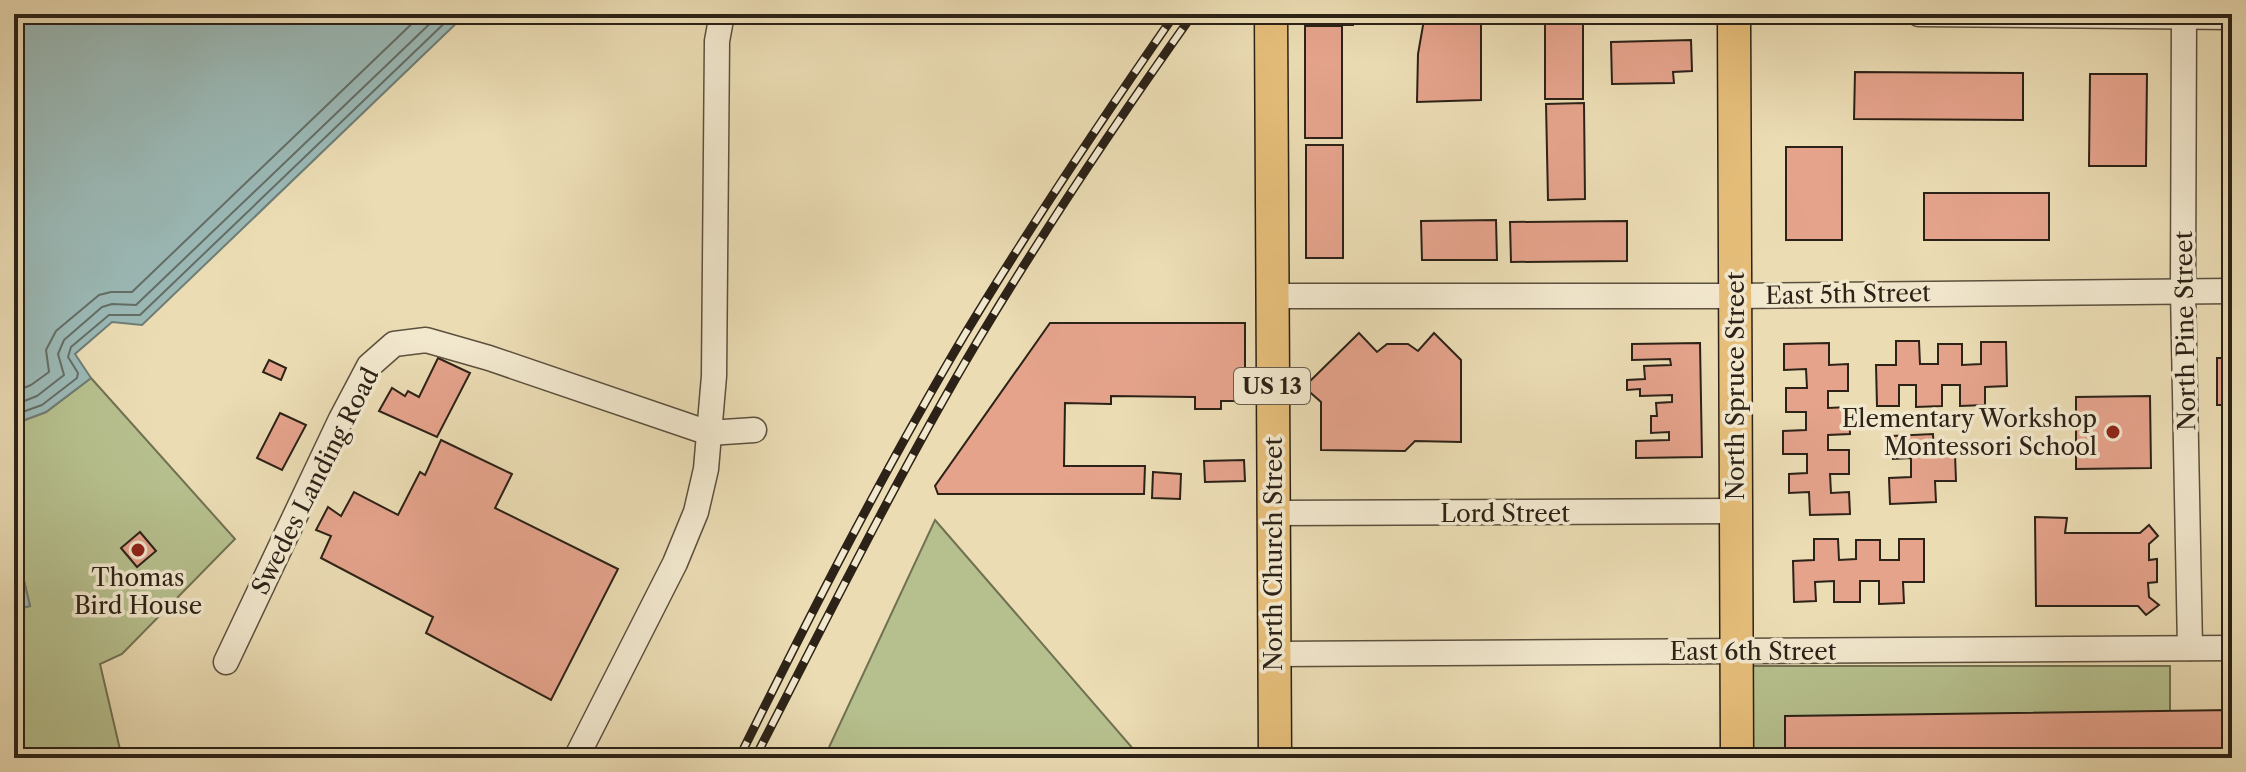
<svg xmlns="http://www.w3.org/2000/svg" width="2246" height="772" viewBox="0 0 2246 772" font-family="'Libre Caslon Text',serif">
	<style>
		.green { fill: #b6c08e; stroke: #717152; stroke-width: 2 }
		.water { fill: #9bb9b6; stroke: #6f7d76; stroke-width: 2 }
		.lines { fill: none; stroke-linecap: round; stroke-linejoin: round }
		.shore { stroke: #646e66; stroke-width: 2 }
		.building { fill: #e5a38c; stroke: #2c2217; stroke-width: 2 }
		.minor-casing { stroke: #5c503e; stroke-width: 27 }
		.major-casing { stroke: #2c2217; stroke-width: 35 }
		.minor { stroke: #f2e8ce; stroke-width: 24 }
		.major { stroke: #e6be7a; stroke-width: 32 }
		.rail-casing { stroke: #2c2217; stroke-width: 9 }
		.rail { stroke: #f2e8ce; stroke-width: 6; stroke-dasharray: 18; stroke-linecap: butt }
		.poi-dot { fill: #8f2418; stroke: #f2e8ce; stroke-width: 3 }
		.labels { text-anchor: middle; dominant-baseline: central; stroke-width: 7; stroke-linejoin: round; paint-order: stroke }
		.shield { fill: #f2e8ce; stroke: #675d4e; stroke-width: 2 }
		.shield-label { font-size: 22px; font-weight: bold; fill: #2c2217 }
		.street-label { font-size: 24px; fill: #2c2217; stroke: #f2e8ce }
		.poi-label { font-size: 24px; fill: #2c2217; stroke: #f2e8ce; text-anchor: end }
	</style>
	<rect width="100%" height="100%" fill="#ebdcb4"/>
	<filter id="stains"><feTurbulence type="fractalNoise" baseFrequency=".0025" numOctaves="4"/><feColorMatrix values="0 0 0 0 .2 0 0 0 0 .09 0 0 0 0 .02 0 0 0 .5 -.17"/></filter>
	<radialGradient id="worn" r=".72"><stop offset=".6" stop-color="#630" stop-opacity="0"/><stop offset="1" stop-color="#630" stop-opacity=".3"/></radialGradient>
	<g class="green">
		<path d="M91 378 235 539 122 654 100 664 122 758H14V610L30 606 14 539V424L46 412Z"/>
		<path d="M935 520 1141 758H824Z"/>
		<path d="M1748 666H2170V758H1749Z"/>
	</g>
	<g class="water">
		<path d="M14 14H466L142 325 112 322 75 354 91 378 46 412 14 424Z"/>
		<path d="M14 539 30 606 14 610Z"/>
	</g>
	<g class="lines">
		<g class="shore">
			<path d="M14 392 31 385 49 372 46 350 56 331 99 295 111 292H132L422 14"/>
			<path d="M14 405 37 396 64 375 58 354 64 340 102 307 112 304 136 305 440 14"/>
			<path d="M14 415 42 405 77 378 78 373 68 357 71 347 109 315H140L454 14"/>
		</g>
	</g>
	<g class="building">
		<rect x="1314" y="14" width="39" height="11"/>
		<path d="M1425 14H1481V100L1417 102 1418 54Z"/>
		<rect x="1545" y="14" width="38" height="85"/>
		<rect x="1305" y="26" width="37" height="112"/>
		<path d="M1691 40 1692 71 1673 72 1674 83 1612 84 1611 42Z"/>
		<path d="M2224 64H2232V157H2223Z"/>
		<path d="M1855 72 2023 73V120L1854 119Z"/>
		<path d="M2090 74H2147L2146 166H2089Z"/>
		<path d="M1584 103 1585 199 1548 200 1546 104Z"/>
		<rect x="1306" y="145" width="37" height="113"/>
		<rect x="1786" y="147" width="56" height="93"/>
		<rect x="2225" y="182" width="7" height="55"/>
		<rect x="1924" y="193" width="125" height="47"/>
		<path d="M1496 220 1497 260H1422L1421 221Z"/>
		<path d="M1627 221V261L1511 262 1510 222Z"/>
		<path d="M1050 323H1245V401H1221V409H1195V397L1111 396V404L1065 403 1064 466H1145L1144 494H938L935 486Z"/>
		<path d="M1359 333 1377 352 1387 344H1408L1418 351 1434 333 1461 360V442L1415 441 1405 451 1321 450V402L1304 387Z"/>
		<path d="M1896 341H1919L1920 364H1938V344H1962V365L1981 364V342H2006L2007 386 1985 387V405L1960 406V385H1942V406L1916 407V385H1899V406H1877L1876 365H1896Z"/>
		<path d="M1700 343 1702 457 1636 458V441L1669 440V432L1651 433V416H1657L1656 403 1672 402V395L1640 396V389L1627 390V380L1645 379 1644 366 1671 365 1670 359 1632 360V344Z"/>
		<path d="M1829 343V365L1848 364V391H1828V408L1849 407 1850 434 1828 435V450H1849V474H1830L1831 493 1849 492 1850 514 1810 515 1809 492 1789 493V474L1807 473V454H1783V431L1806 430V412H1786V388H1807L1806 369 1784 370V344Z"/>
		<path d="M438 358 470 373 437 437 379 411 392 388 405 396 408 391 419 397Z"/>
		<rect x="2217" y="358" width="15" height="47"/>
		<path d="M269 360 286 368 281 380 263 372Z"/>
		<path d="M2150 396 2151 468 2076 469V397Z"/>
		<path d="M280 413 306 425 282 470 257 458Z"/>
		<path d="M1933 434 1934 455 1955 454 1956 481H1935L1936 502 1890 504 1889 478 1911 477V458L1893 459 1892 436Z"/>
		<path d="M441 440 512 474 495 508 618 569 551 700 426 633 433 617 321 558 331 536 316 530 328 507 341 516 354 492 398 515 420 472 425 475Z"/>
		<path d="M1244 460 1245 481 1205 482 1204 461Z"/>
		<path d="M1153 472 1181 474 1180 499 1152 498Z"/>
		<path d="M2035 517 2067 518 2065 533H2140L2149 525 2158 536 2149 544V560L2157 559V582L2148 583 2149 597 2159 605 2146 615 2138 606H2036Z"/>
		<path d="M140 532 156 551 137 567 121 548Z"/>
		<path d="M1814 539H1838L1839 560 1856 559V540H1880V560H1899V539H1924V582H1903L1904 603 1879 604V581H1860V602H1834V581L1815 582 1816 601 1794 602 1793 561 1814 560Z"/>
		<path d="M2232 710V758H1785V716Z"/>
	</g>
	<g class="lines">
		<defs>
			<g id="minor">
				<path d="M1919 14 2232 17"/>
				<path d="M2184 14 2183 291 2190 648"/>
				<path d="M1272 296H1735L2232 291"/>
				<path d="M1274 513 1735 511"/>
				<path d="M1274 654 2232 648"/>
				<path d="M226 662 341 419 369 366 394 344 426 340 489 358 709 433 754 430"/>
				<path d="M576 758 675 563 696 512 706 469 714 376 717 41 722 14"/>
			</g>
			<g id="major">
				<path d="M1271 14 1275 758"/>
				<path d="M1734 14 1737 758"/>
			</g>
		</defs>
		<use href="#minor" class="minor-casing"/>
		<use href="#major" class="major-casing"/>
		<use href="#minor" class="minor"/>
		<use href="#major" class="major"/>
		<defs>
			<g id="rail">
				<path d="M739 758C810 615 883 472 965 334 1031 225 1102 119 1175 14"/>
				<path d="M755 758C827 618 897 477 977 342 1044 230 1117 121 1193 14"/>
			</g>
		</defs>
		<use href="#rail" class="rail-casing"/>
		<use href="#rail" class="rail"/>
	</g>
	<g class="poi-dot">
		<circle cx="2113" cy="432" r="8"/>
		<circle cx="138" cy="550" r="8"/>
	</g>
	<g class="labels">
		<rect class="shield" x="1234" y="368" width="76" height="36" rx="6"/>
		<g class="shield-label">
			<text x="1272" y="386">US 13</text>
		</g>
		<g class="street-label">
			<text transform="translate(1848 294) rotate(-1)">East 5th Street</text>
			<text transform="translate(2185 331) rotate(-91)">North Pine Street</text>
			<text transform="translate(1735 386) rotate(-90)">North Spruce Street</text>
			<text transform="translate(315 481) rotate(-63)">Swedes Landing Road</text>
			<text x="1505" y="513">Lord Street</text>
			<text transform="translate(1273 554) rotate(-90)">North Church Street</text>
			<text x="1753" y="651">East 6th Street</text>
		</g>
		<g class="poi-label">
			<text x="2097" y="418">Elementary Workshop<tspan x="2097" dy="28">Montessori School</tspan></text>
			<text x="138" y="577" text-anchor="middle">Thomas<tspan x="138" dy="28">Bird House</tspan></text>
		</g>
	</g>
	<rect width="2246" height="772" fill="none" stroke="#ebdcb4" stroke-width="48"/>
	<rect x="16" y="16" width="2214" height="740" fill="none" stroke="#2c2217" stroke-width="4"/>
	<rect x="24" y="24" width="2198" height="724" fill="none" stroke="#2c2217" stroke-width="2"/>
	<rect width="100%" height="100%" filter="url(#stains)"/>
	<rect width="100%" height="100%" fill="url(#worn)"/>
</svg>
